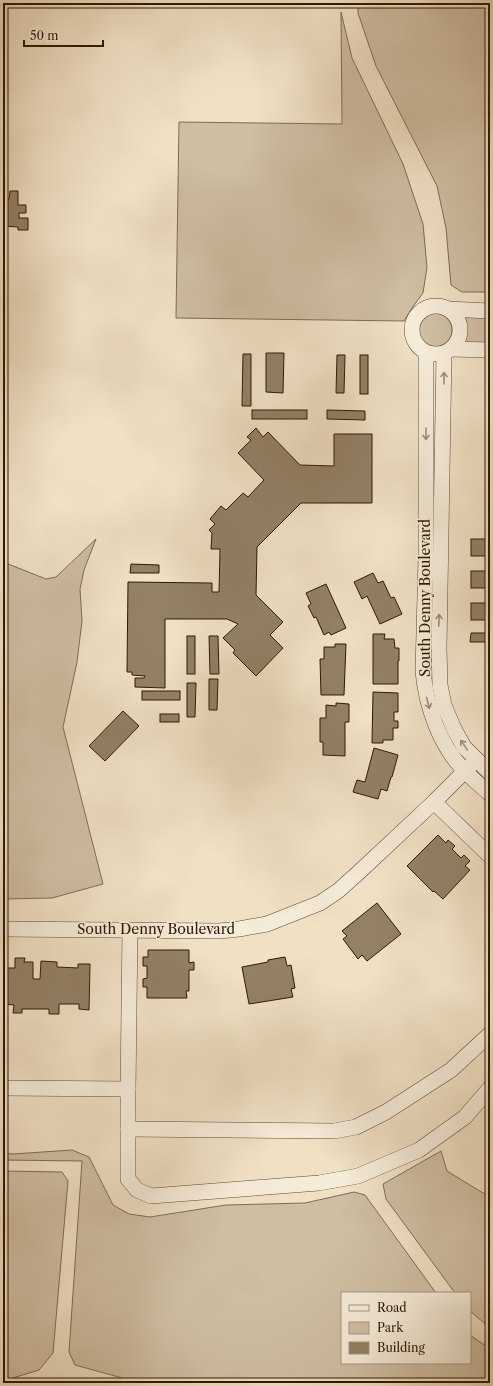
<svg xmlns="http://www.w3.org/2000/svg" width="493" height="1386" viewBox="0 0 493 1386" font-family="'Libre Caslon Text',serif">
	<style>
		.green { fill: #cfbea3; stroke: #7e6c52 }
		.building { fill: #938066; stroke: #2e1900 }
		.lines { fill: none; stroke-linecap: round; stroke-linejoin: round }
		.minor-casing { stroke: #5e4b31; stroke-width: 16 }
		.minor { stroke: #f5ebd9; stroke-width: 15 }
		.oneway { stroke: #9b8c77 }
		.labels { text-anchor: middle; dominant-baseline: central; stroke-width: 3; stroke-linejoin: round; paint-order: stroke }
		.street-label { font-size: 14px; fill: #2e1900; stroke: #f5ebd9 }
	</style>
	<rect width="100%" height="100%" fill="#f0e0c4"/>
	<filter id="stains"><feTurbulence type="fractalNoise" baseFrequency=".005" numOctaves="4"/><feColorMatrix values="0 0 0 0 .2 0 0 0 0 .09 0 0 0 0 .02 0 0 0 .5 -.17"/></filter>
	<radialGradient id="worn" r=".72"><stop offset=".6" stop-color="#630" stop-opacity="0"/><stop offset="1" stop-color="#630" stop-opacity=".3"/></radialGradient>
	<g class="green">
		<path d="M358 3H490V292H462L451 285 446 228 437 186 376 66 358 13Z"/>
		<path d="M341 12 352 58 403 164 423 224 427 267 423 293 412 308 404 321 176 318 179 122 342 124Z"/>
		<circle cx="435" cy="330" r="17"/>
		<path d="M466 317H490V345L462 343 466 334 464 319Z"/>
		<path d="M96 539 84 570 80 589 82 621 77 662 63 727 103 884 52 898 3 899V562L46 579 56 577Z"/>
		<path d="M72 1150 89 1157 113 1205 129 1214 150 1217 226 1205 305 1203 354 1192 365 1195 436 1293H342V1363H470V1335L490 1349V1383H133L126 1379 75 1365 69 1352 82 1161 3 1160V1153L13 1154Z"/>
		<path d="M441 1151 447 1171 483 1193 490 1195V1328L470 1311V1293H455L386 1199 383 1184Z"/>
		<path d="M3 1171 62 1172 68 1181 53 1353 39 1370 3 1381Z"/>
	</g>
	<g class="building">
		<path d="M10 191H18V205H26V213H19V218H28V230H18V227L3 226V209H4L5 199H9Z"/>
		<path d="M266 353H284L283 393 266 392Z"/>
		<path d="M243 354H251V406H242Z"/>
		<path d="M337 355H345L344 393H336Z"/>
		<rect x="360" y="355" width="8" height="39"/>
		<rect x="252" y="410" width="55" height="9"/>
		<path d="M327 410 365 411V420L327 419Z"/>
		<path d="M256 428 263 437 268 432 300 465 334 466V434H372V503H301L257 547 256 595 283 622 270 635 283 648 256 676 233 653 235 650 223 638 238 624 227 619H165V688L135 687V678H144L145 676 132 675V672H127L128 582 212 583V592H219L220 549H211L212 533 209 530 215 524 210 519 221 506 226 510 243 493 248 497 264 480 238 453 251 440 247 437Z"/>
		<rect x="471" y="539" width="19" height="17"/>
		<path d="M131 564 159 565V573H130Z"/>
		<rect x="471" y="571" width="19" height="17"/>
		<path d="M373 573 378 583 383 581 391 598 394 597 402 614 380 624 367 596 362 599 354 582Z"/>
		<path d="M326 584 346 628 331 635 329 632 324 635 316 617 314 618 308 606 311 604 306 593Z"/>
		<rect x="471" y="603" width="19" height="17"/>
		<path d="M471 633H490V642H470Z"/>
		<path d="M373 634H385L384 639H394L395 648H399V661H398V684H373Z"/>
		<rect x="187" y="636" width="8" height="38"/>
		<path d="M209 636H218L219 674H210Z"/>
		<path d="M335 644H346L344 695H321L320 659H324V647H335Z"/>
		<path d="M209 679H218L217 710H209Z"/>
		<path d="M187 683H196L195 717H187Z"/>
		<rect x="142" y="691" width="38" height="9"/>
		<path d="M373 692 398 693V712H394V721H398V728H393V740H383V743H372Z"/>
		<path d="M336 703 349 704V722H345V756L323 755V742H320V718H326V705L336 706Z"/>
		<path d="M123 711 139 726 105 761 89 746Z"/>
		<rect x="160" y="714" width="19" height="8"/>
		<path d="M374 748 398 755 392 777H391L387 791 381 789 378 799 353 792 357 780 365 782Z"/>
		<path d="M438 835 446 843 448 840 455 846 452 849 461 858 464 855 470 861 465 866 470 870 443 899 434 891 433 892 407 866Z"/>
		<path d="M377 903 401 934 367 961 362 955 358 959 343 939 347 936 342 931Z"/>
		<path d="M148 950H189V963L194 962V970H189V991H186L187 998H147V987H143V979L147 978V966H143V957H148Z"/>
		<path d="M285 957 287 966 291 965 295 988 291 989 293 997 249 1004 242 967 268 962V960Z"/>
		<path d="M15 958H25L24 962H33V979H40L41 961 57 962V967L78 968V964H90L89 1010 79 1009V1004H59V1014H49V1009H22V1013H13L14 1005 3 1004V968H15Z"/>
	</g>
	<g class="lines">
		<defs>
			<g id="minor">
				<circle cx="436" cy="330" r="24"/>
				<path d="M448 309 490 311"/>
				<path d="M451 349 490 350"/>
				<path d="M426 353V558L423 671C426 705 439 744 463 769 471 778 481 786 490 794"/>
				<path d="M444 353 439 649 440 685 444 705 454 729 464 747 490 773"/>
				<path d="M434 802 490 856"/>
				<path d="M3 929 219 931 239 929 267 924 320 903 338 891 358 873 434 802 476 760"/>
				<path d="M130 930 128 1089V1179L137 1190 151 1196 319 1183 358 1176 419 1150 465 1117 490 1088"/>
				<path d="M3 1088 128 1089"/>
				<path d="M128 1129 334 1131 356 1127 386 1112 451 1070 490 1034"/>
			</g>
		</defs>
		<use href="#minor" class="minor-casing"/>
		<use href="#minor" class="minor"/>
	</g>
	<defs><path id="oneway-shaft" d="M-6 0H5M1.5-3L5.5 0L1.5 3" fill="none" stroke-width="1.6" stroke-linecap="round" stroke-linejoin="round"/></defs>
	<g class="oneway">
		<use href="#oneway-shaft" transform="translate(444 378) rotate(-89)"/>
		<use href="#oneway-shaft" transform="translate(426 434) rotate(90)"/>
		<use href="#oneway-shaft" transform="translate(439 620) rotate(-88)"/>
		<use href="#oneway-shaft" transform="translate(428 703) rotate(75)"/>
		<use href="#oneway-shaft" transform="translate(464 745) rotate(-125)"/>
	</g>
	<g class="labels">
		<g class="street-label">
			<text transform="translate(425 598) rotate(-90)">South Denny Boulevard</text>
			<text x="156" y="929">South Denny Boulevard</text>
		</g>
	</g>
	<rect width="493" height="1386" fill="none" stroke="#f0e0c4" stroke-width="16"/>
	<rect x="4" y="4" width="485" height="1378" fill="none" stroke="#2e1900" stroke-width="2"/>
	<rect x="8" y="8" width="477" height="1370" fill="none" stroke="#2e1900"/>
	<rect x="341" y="1292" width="130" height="72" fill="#f5ebd9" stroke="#a59782"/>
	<rect x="349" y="1305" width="20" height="6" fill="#f5ebd9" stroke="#a59782"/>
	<text x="377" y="1312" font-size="12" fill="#2e1900">Road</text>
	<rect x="349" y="1322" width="20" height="12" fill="#cfbea3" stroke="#a59782"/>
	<text x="377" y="1332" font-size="12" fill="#2e1900">Park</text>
	<rect x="349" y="1342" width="20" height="12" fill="#938066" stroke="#a59782"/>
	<text x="377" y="1352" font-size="12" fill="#2e1900">Building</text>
	<path d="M24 40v6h79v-6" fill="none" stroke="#2e1900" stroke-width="2"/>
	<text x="30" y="40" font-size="12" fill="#2e1900" stroke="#f5ebd9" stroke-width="3" paint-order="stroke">50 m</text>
	<rect width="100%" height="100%" filter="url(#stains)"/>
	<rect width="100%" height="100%" fill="url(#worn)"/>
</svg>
